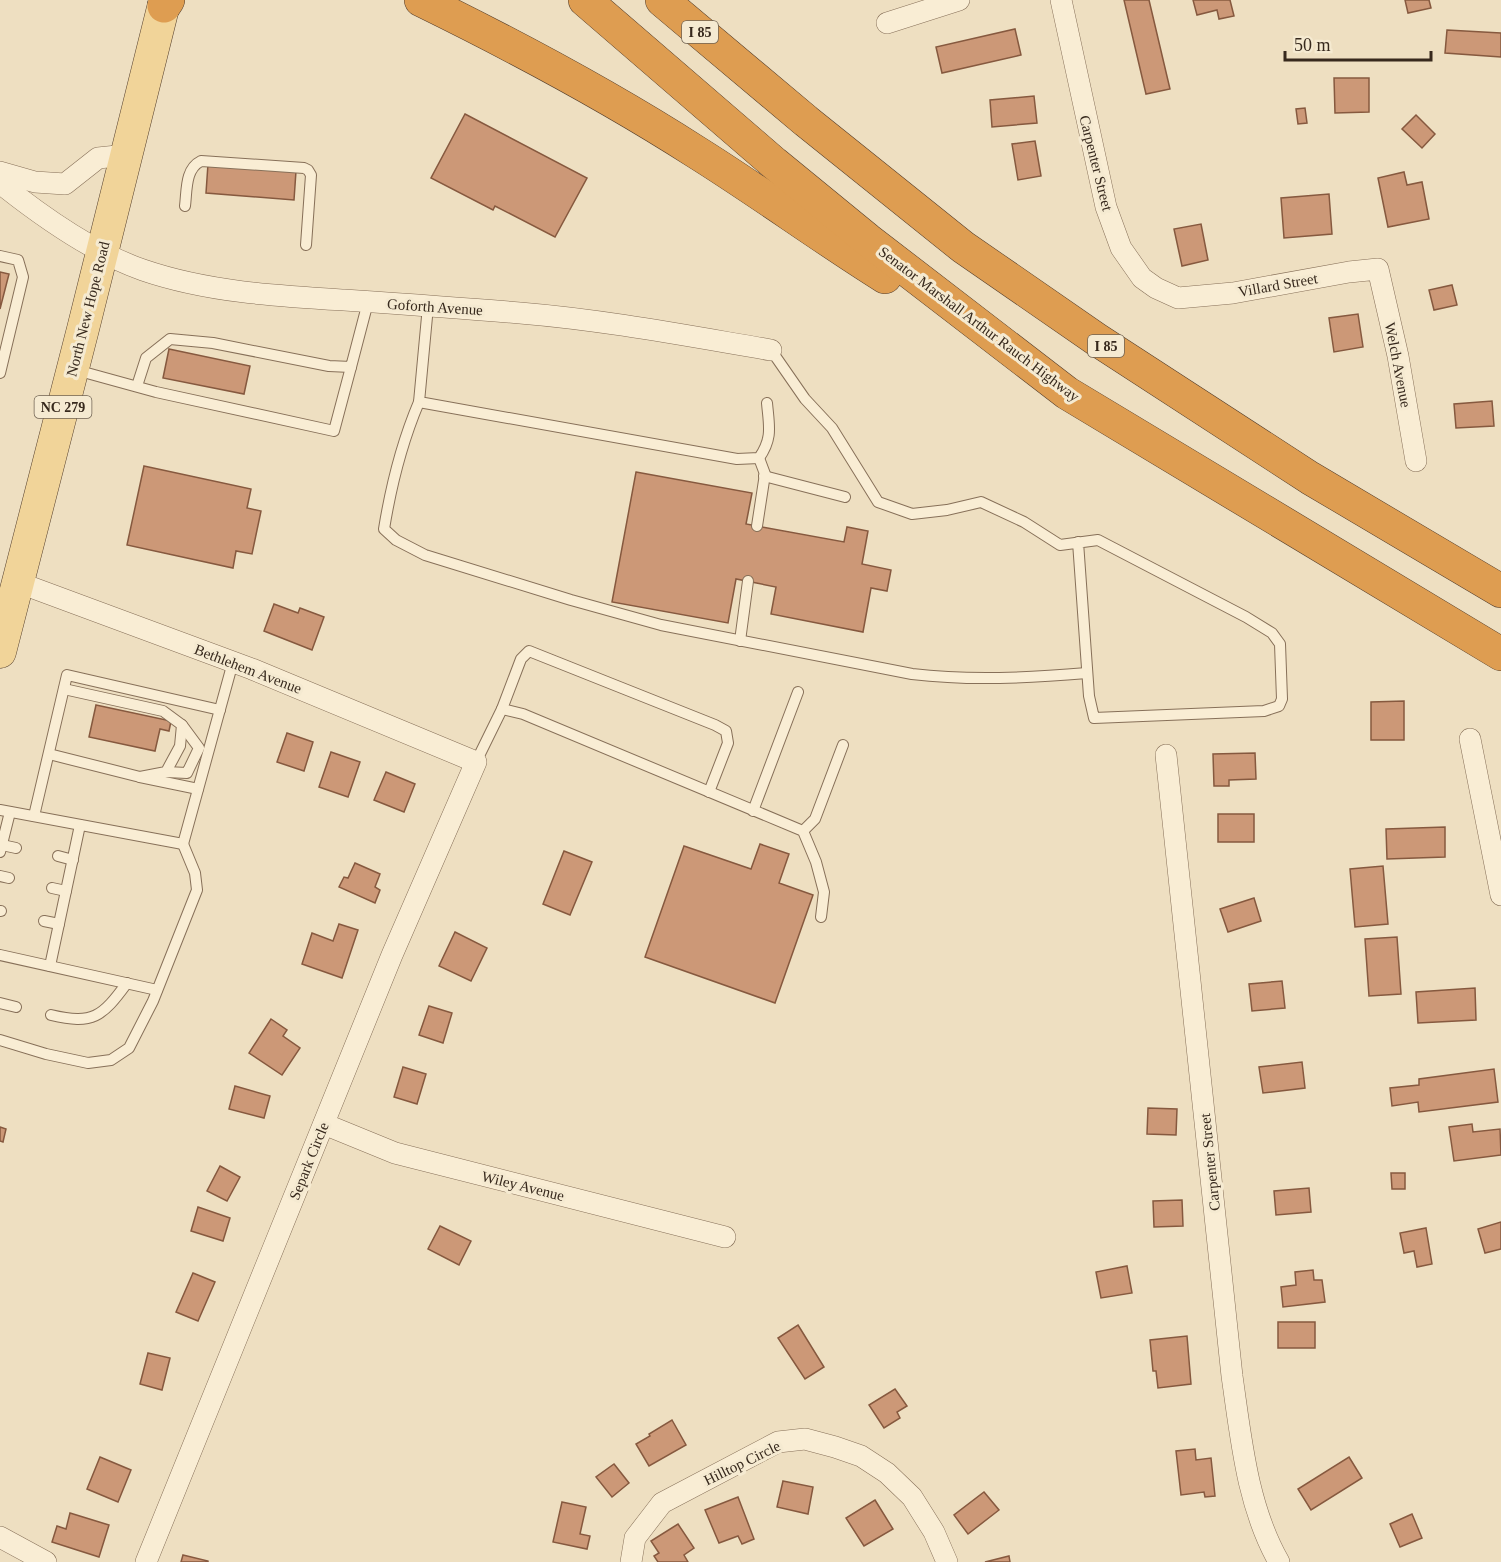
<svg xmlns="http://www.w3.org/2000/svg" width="1501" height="1562" viewBox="0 0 1501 1562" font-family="Georgia,serif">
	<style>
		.building { fill: #cc9877; stroke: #86593f; stroke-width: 1.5 }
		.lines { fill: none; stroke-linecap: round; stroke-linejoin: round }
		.service-casing { stroke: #877059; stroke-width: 12 }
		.minor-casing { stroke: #877059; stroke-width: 22 }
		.primary-casing { stroke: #553f2d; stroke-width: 33 }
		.motorway-casing { stroke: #553f2d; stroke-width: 34 }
		.service { stroke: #f9edd4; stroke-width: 10 }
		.minor { stroke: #f9edd4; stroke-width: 21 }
		.primary { stroke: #f1d499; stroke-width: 32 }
		.motorway { stroke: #de9d51; stroke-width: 33 }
		.labels { text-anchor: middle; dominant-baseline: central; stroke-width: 6; stroke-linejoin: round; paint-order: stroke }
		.shield { fill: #f5ead1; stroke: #706353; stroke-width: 1.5 }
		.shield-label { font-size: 14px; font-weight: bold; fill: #37291d }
		.street-label { font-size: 15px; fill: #37291d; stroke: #f5ead1 }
	</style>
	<rect width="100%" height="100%" fill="#eedfc1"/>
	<g class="building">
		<path d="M1124 0H1149L1170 89 1146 94Z"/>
		<path d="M1193 0H1230L1234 16 1219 19 1217 10 1197 15Z"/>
		<path d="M1405 0H1429L1431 8 1408 13Z"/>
		<path d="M1015 29 1021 55 942 73 936 47Z"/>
		<path d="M1447 30 1501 33V57L1445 53Z"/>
		<path d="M1334 78H1369V112L1335 113Z"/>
		<path d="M1034 96 1037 123 992 127 990 100Z"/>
		<path d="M1305 108 1307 123 1298 124 1296 109Z"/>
		<path d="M465 114 587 178 555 237 495 206 493 210 431 178Z"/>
		<path d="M1416 115 1435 134 1422 148 1402 129Z"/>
		<path d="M1035 141 1041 176 1018 180 1012 144Z"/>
		<path d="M208 164 296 171 294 200 206 193Z"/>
		<path d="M1404 172 1407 185 1422 182 1429 219 1388 227 1378 178Z"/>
		<path d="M1329 194 1332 234 1284 238 1281 198Z"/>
		<path d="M1201 224 1208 260 1182 266 1174 229Z"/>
		<path d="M0 272 9 274 0 309Z"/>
		<path d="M1452 285 1457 305 1434 310 1429 290Z"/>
		<path d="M1358 314 1363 347 1334 352 1329 318Z"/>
		<path d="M169 349 250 366 244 394 163 378Z"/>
		<path d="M1492 401 1494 426 1456 428 1454 404Z"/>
		<path d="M144 466 251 489 247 508 261 511 252 554 236 551 233 568 127 545Z"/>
		<path d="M636 472 752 493 746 524 844 542 847 527 868 531 862 564 891 570 887 591 871 588 863 632 771 614 776 587 736 579 728 623 612 602Z"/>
		<path d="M274 604 298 613 300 608 324 617 312 650 264 631Z"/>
		<path d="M1404 701V740H1371V702Z"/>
		<path d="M96 705 171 721 169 731 160 729 155 751 89 737Z"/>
		<path d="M287 733 313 742 304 771 277 762Z"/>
		<path d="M331 752 360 762 348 797 319 787Z"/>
		<path d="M1255 753 1256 779 1229 780V786H1214L1213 754Z"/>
		<path d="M386 772 415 784 404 812 374 800Z"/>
		<rect x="1218" y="814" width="36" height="28"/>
		<path d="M1445 827V857L1387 859 1386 829Z"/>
		<path d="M760 844 789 854 779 883 813 895 775 1003 645 957 684 846 751 869Z"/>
		<path d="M564 851 592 862 570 915 543 904Z"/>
		<path d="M355 863 380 874 375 887 380 890 375 903 339 887 344 877 348 878Z"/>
		<path d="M1383 866 1388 924 1355 927 1350 869Z"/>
		<path d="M1254 898 1261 921 1228 932 1220 909Z"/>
		<path d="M339 924 358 930 342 978 302 964 312 933 333 941Z"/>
		<path d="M455 932 487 948 471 981 439 966Z"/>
		<path d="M1397 937 1401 994 1369 996 1365 939Z"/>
		<path d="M1282 981 1285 1008 1252 1011 1249 984Z"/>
		<path d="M1475 988 1476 1020 1418 1023 1416 992Z"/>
		<path d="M429 1006 452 1013 443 1043 419 1035Z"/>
		<path d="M271 1019 287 1030 283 1036 300 1048 282 1075 249 1053Z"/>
		<path d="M1302 1062 1305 1088 1263 1093 1259 1067Z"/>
		<path d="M403 1067 426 1074 417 1104 394 1097Z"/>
		<path d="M1494 1069 1498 1102 1419 1112 1418 1102 1392 1106 1390 1088 1419 1085V1079Z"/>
		<path d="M235 1086 270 1096 264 1118 229 1109Z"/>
		<path d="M1148 1108 1177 1109 1176 1135 1147 1134Z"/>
		<path d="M1472 1124 1473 1132 1500 1129 1501 1155 1454 1161 1449 1127Z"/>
		<path d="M0 1127 6 1129 3 1142 0 1141Z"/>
		<path d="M220 1166 240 1177 227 1201 207 1191Z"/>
		<path d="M1391 1173H1405V1189H1392Z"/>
		<path d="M1309 1188 1311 1212 1276 1215 1274 1191Z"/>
		<path d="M1182 1200 1183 1226 1154 1227 1153 1201Z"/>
		<path d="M198 1207 230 1218 223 1241 191 1231Z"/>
		<path d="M1501 1222V1249L1485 1253 1478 1229Z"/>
		<path d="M440 1226 471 1241 459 1265 428 1249Z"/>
		<path d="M1426 1228 1432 1264 1417 1267 1414 1251 1404 1253 1400 1233Z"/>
		<path d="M1127 1266 1132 1293 1101 1298 1096 1272Z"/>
		<path d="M1313 1270 1314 1280H1322L1325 1302 1283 1307 1281 1287 1296 1285 1295 1272Z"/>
		<path d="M193 1273 215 1282 198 1321 176 1312Z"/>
		<rect x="1278" y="1322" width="37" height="26"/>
		<path d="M798 1325 824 1367 805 1379 778 1338Z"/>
		<path d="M1187 1336 1191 1384 1158 1388 1156 1371H1153L1150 1340Z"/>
		<path d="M148 1353 170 1358 162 1390 140 1384Z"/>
		<path d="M895 1389 907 1406 897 1412 900 1418 884 1428 869 1405Z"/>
		<path d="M672 1420 686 1445 649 1466 636 1444 650 1436 649 1434Z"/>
		<path d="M1195 1449 1196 1460 1211 1458 1215 1496 1205 1497 1204 1492 1181 1495 1176 1451Z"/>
		<path d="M100 1457 131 1470 118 1502 87 1489Z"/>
		<path d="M1349 1457 1362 1478 1311 1510 1298 1489Z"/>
		<path d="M614 1464 629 1483 612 1497 596 1477Z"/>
		<path d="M783 1481 813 1487 808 1514 777 1507Z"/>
		<path d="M984 1492 999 1510 968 1534 954 1515Z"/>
		<path d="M738 1497 754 1539 742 1544 738 1536 719 1543 705 1510Z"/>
		<path d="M875 1500 893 1529 864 1546 846 1518Z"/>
		<path d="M562 1502 586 1507 580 1534 590 1536 587 1549 553 1542Z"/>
		<path d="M70 1513 109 1525 99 1557 52 1542 57 1526 66 1529Z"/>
		<path d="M1412 1514 1422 1538 1400 1547 1390 1524Z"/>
		<path d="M678 1524 694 1548 684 1555 688 1562H658L654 1556 659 1553 651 1541Z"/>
		<path d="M183 1555 208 1561V1562H181Z"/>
		<path d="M1009 1556 1010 1562H985Z"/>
	</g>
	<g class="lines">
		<defs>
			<g id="service">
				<path d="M185 206C187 190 185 169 201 161L304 168 308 170 311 175 306 245"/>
				<path d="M0 256 18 260 23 277 0 373"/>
				<path d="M428 306 419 402 737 459 759 458C773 438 769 426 767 403"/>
				<path d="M771 350 805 399 832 428 878 502 912 514 947 510 981 502 1024 522 1060 545 1098 540 1246 617 1272 633 1280 644 1282 699 1279 706 1264 711 1094 718 1089 696 1078 542"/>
				<path d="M76 370 156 392 334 431 351 367"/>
				<path d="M137 386 146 358 170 339 213 343 329 366 351 367 368 302"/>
				<path d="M419 402C402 442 391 486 384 529L396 540 425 555 571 600 661 625 912 674C971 681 1028 678 1087 673"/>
				<path d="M764 476 845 497"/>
				<path d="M757 526 765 474 759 458"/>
				<path d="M740 641 748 581"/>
				<path d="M64 689 163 711 182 725 180 746 166 772 140 777"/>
				<path d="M502 709 521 659 529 651 715 725 726 731 728 743 709 792"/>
				<path d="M49 754 140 777 198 789"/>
				<path d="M476 762 502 709 523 714 803 831 816 862 824 892 821 917"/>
				<path d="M166 772 187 773 199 748 182 725"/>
				<path d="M0 810 183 844 233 662"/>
				<path d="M753 811 798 692"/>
				<path d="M34 816 67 675 220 710"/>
				<path d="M803 831 815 819 843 745"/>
				<path d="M2 845 16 848"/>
				<path d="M0 852 10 812"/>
				<path d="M58 856 73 860"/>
				<path d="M0 876 9 878"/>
				<path d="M52 888 66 891"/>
				<path d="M0 911H1"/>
				<path d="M44 921 59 924"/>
				<path d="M0 955 157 990"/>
				<path d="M50 966 80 825"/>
				<path d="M0 1003 16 1007"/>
				<path d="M51 1015C93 1025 102 1017 127 983"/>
				<path d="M0 1040 46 1054 88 1063 111 1060 129 1048 153 1001 197 890 195 873 183 844"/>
			</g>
			<g id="minor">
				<path d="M1061 0 1106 207 1121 248 1142 278 1156 288 1178 298 1233 293 1349 272 1378 269 1398 356 1416 461"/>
				<path d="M887 23 959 0"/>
				<path d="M0 172 35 182 65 184 98 158 127 155"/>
				<path d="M0 183C40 215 94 253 143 270 207 292 277 296 344 300 403 304 462 308 520 313 605 320 688 336 771 350"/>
				<path d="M17 582 252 669 476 762 392 955 146 1562"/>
				<path d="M1470 739 1501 895"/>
				<path d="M1166 755 1232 1376C1241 1438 1247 1506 1279 1562"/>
				<path d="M324 1124 395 1153 725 1237"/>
				<path d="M0 1537 46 1562"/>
				<path d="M631 1562 635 1538 662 1503 778 1442 805 1439 835 1447 861 1456 887 1473 912 1497 934 1532 947 1562"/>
			</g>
			<path id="primary" d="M0 652 83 329 165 0"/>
			<g id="motorway">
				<path d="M421 0C515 46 607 95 696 152 760 192 821 237 885 277"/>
				<path d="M585 0 774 163 868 240 1067 393 1501 654"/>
				<path d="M662 0 806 121 963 247 1096 339 1310 478 1501 591"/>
				<path d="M164 6 168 0"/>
			</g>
		</defs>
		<use href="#service" class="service-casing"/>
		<use href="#minor" class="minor-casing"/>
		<use href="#primary" class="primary-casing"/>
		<use href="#motorway" class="motorway-casing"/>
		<use href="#service" class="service"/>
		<use href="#minor" class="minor"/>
		<use href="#primary" class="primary"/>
		<use href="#motorway" class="motorway"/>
	</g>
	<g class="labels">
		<g class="shield">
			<rect x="682" y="21" width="36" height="22" rx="4.5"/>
			<rect x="1088" y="335" width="36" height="22" rx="4.5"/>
			<rect x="34.5" y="396" width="57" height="22" rx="4.5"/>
		</g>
		<g class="shield-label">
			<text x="700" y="32">I 85</text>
			<text x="1106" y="346">I 85</text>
			<text x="63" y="407">NC 279</text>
		</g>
		<g class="street-label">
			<text transform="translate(1096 163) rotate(76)">Carpenter Street</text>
			<text transform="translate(1278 285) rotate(-10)">Villard Street</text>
			<text transform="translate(435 307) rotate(4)">Goforth Avenue</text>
			<text transform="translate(88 309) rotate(-76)">North New Hope Road</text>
			<text transform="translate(979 324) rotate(37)">Senator Marshall Arthur Rauch Highway</text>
			<text transform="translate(1398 365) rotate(79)">Welch Avenue</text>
			<text transform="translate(248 669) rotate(21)">Bethlehem Avenue</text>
			<text transform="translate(309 1161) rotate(-68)">Separk Circle</text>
			<text transform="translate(1210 1162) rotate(-96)">Carpenter Street</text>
			<text transform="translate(523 1186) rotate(14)">Wiley Avenue</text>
			<text transform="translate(742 1463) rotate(-26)">Hilltop Circle</text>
		</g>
	</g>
	<path d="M1285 51v9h146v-9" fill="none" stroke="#37291d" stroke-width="3"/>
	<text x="1294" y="51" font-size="18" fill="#37291d" stroke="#f5ead1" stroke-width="4.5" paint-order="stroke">50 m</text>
</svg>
